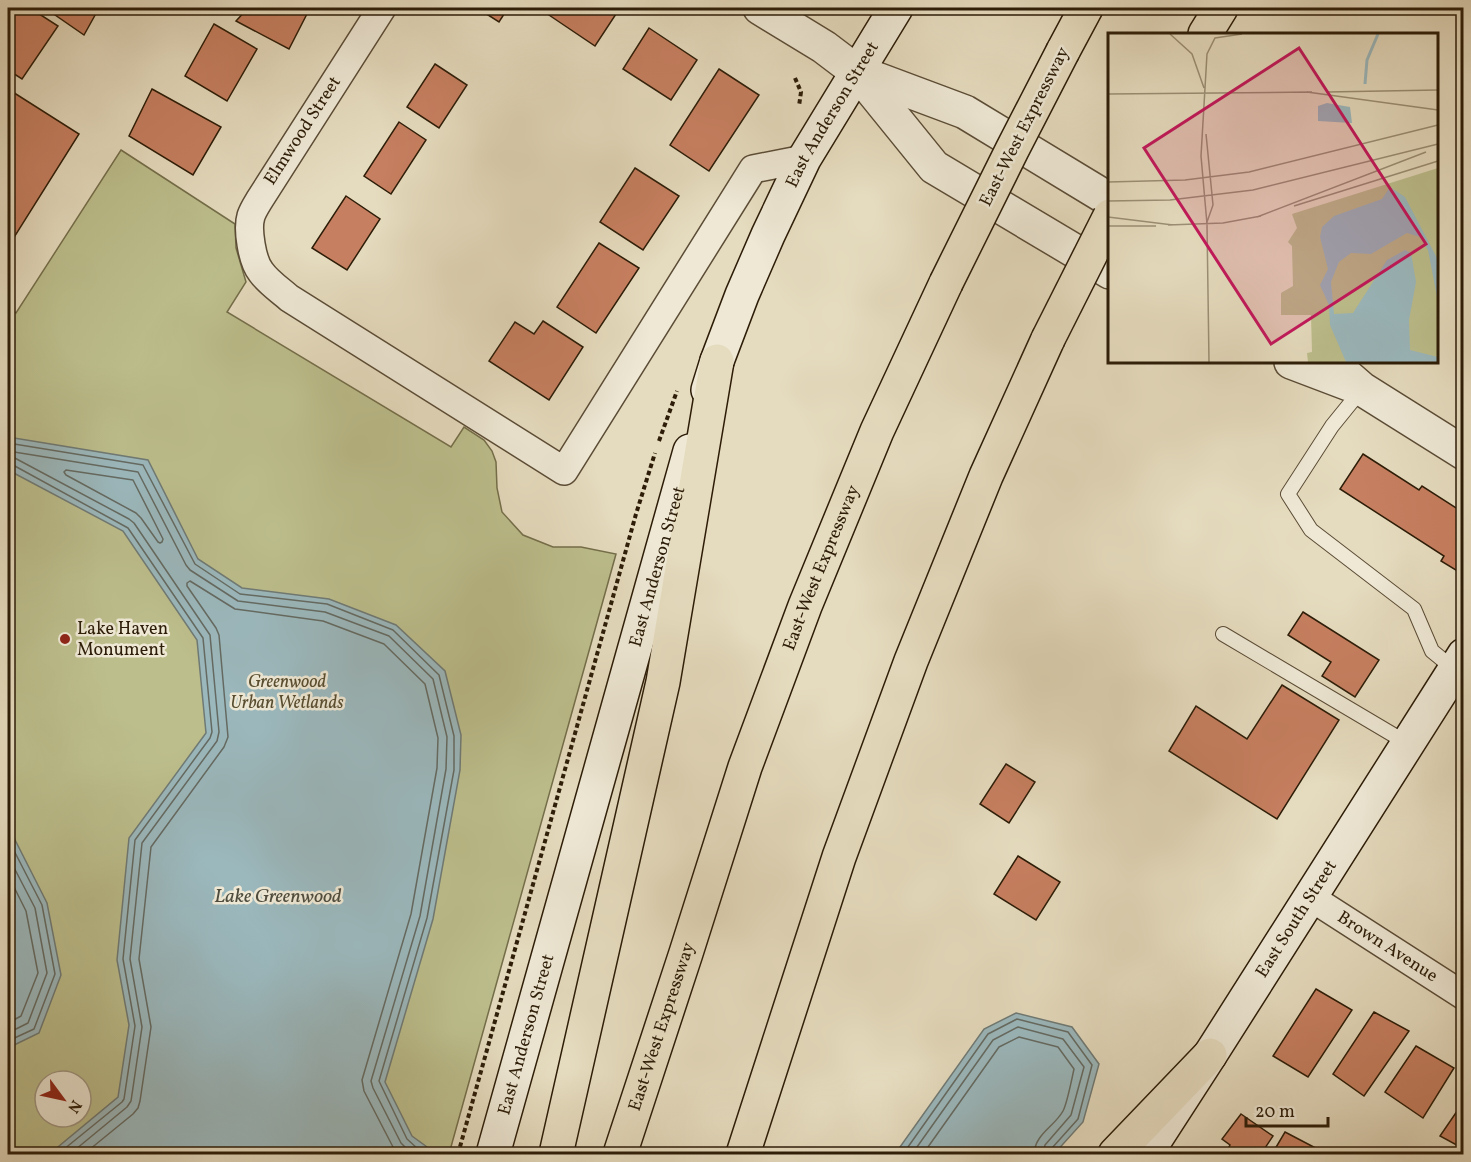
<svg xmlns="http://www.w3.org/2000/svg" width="1471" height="1162" viewBox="0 0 1471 1162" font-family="Vollkorn,serif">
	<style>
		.green { fill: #bcbe8c; stroke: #746e4a; stroke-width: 1.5; fill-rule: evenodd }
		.water { fill: #9bb8bd; stroke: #6f7a75; stroke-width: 1.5 }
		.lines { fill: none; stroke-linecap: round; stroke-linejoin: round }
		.shore { stroke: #646a62; stroke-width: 1.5 }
		.building { fill: #c67f60; stroke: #2d1d08; stroke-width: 1.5 }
		.service-casing { stroke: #5b4c36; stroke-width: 16 }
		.minor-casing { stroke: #5b4c36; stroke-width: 30 }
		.tertiary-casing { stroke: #5b4c36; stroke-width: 36 }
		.secondary-casing { stroke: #2d1d08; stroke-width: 36 }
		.motorway-casing { stroke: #2d1d08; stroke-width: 36 }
		.path { stroke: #2d1d08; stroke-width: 4; stroke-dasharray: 4.5 3; stroke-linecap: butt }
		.service { stroke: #eee8d5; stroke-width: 14 }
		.minor { stroke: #eee8d5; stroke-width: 27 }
		.tertiary { stroke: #eee8d5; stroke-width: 33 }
		.secondary { stroke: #eee8d5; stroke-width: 33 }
		.motorway { stroke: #e5dbbe; stroke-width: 33 }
		.motorway-bridge-casing { stroke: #2d1d08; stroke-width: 36; stroke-linecap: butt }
		.motorway-bridge { stroke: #e5dbbe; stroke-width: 33 }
		.poi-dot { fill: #8f2418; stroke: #eee8d5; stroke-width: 2 }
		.labels { text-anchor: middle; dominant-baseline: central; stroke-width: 5; stroke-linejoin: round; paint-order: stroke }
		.street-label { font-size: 18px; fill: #2d1d08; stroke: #eee8d5 }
		.poi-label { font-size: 18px; fill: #2d1d08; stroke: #eee8d5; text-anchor: start }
		.park-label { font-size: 18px; font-style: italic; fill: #584d30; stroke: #eee8d5 }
		.water-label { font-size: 20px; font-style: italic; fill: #4e4c3e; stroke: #eee8d5 }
		.inset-river { fill: none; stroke: #9bb8bd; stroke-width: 3 }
		.inset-road { fill: none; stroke: #9b8f75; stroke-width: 1.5 }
		.view { fill: #c2185b; fill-opacity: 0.15; stroke: #c2185b; stroke-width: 3 }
		.inset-edge { fill: none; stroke: #2d1d08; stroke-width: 3 }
	</style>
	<rect width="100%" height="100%" fill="#e5dbbe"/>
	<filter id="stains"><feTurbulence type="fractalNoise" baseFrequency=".00333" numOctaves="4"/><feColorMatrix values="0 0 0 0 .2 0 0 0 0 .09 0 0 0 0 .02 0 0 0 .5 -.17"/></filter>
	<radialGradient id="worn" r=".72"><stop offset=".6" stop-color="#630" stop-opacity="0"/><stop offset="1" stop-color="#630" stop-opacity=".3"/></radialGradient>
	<path class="green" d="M121 150 235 224 236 248 246 282 227 312 451 447 464 427 484 440 492 451 496 462 497 488 502 512 523 535 553 547H581L616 554 449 1154H8V308L16 313ZM45 1081H81V1117H45Z"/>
	<g class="water">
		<path d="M8 437 148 460 198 559 242 588 329 599 396 625 445 671 461 735 460 770 433 919 385 1082 412 1136 427 1147 424 1154H8V1152L53 1151 118 1097 129 1025 117 960 129 838 206 733 197 640 123 531 8 470Z"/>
		<path d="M8 826 47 903 61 975 39 1033 8 1048Z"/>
		<path d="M1016 1013 1072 1027 1099 1064 1083 1122 1054 1154H895L984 1029Z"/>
	</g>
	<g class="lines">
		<g class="shore">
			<path d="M8 443 143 465 195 564 240 594 327 604 393 630 439 675 454 736V770L427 918 379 1081 407 1139 418 1149 419 1154"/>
			<path d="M8 451 138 472 186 565 190 570 238 601 325 612 389 636 433 679 447 737 446 769 420 916 371 1081 373 1088 401 1143 412 1154"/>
			<path d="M8 457 11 456 129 519 134 523 210 635 219 732 217 741 142 843 130 959 142 1027 131 1101 127 1107 70 1154"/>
			<path d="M8 465H13L128 528 203 638 212 732 210 738 135 840 123 959 135 1026 124 1099 122 1102 58 1154"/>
			<path d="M66 470 133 480 163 539 162 542 160 543 158 542 141 518 136 513 66 475 64 472Z"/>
			<path d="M8 839 42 905 55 974 34 1029 8 1041"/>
			<path d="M8 856 35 908 47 973 28 1023 8 1033"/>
			<path d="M8 875 26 911 38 973 21 1016 8 1023"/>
			<path d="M84 1154 133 1114 138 1108 140 1101 151 1027 139 959 151 847 224 747 228 737 219 635 216 628 187 586V583L190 581 235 609 323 621 384 644 425 684 438 738 437 768 411 914 362 1080 364 1091 393 1147 399 1154"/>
			<path d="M903 1154 988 1034 1017 1019 1068 1032 1092 1065 1078 1119 1052 1148 1050 1154"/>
			<path d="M912 1154 993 1040 1018 1027 1063 1039 1084 1067 1071 1115 1045 1145 1043 1154"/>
			<path d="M923 1154 999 1047 1019 1037 1058 1047 1074 1069C1072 1078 1067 1104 1063 1111 1054 1127 1035 1134 1034 1154"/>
		</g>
	</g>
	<g class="building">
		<path d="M8 8H30L58 26 22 79 8 70Z"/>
		<path d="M45 8H99L84 35Z"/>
		<path d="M248 8H310L289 49 236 21Z"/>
		<path d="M477 8H508L499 22Z"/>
		<path d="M541 8H613L618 11 595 46 540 9Z"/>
		<path d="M214 24 257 49 227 101 185 76Z"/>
		<path d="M649 28 697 60 671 100 623 69Z"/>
		<path d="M435 64 467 85 439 128 407 107Z"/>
		<path d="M719 69 759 95 709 171 670 145Z"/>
		<path d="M8 89 79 134 8 247Z"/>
		<path d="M152 89 221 127 193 175 129 136Z"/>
		<path d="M399 122 426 140 391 194 364 176Z"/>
		<path d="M635 168 679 196 643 250 600 222Z"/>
		<path d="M346 196 380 219 347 270 312 248Z"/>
		<path d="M599 243 639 268 596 333 557 307Z"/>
		<path d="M543 321 583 347 549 400 489 361 515 322 534 334Z"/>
		<path d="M1363 454 1419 490 1422 486 1464 513V575L1441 561 1444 556 1340 489Z"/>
		<path d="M1303 612 1379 660 1355 697 1322 676 1331 662 1288 635Z"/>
		<path d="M1282 685 1339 720 1277 819 1169 751 1196 706 1247 739Z"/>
		<path d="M1006 764 1035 782 1009 823 980 804Z"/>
		<path d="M1018 856 1060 882 1036 920 994 894Z"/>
		<path d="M1316 989 1352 1010 1308 1077 1273 1056Z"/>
		<path d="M1374 1012 1409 1031 1364 1096 1333 1074Z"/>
		<path d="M1416 1046 1454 1068 1423 1118 1385 1092Z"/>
		<path d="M1464 1101V1149L1440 1136Z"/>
		<path d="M1241 1114 1273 1136 1261 1154H1225L1230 1145 1222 1139Z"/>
		<path d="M1285 1132 1327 1154H1272Z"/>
	</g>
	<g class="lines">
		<defs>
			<g id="service">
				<path d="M1362 389 1332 426 1288 494 1311 530 1414 609 1432 651 1454 669"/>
				<path d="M1223 634 1407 743"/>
			</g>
			<g id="minor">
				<path d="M382 8 260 199C257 204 253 210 251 216 247 229 252 261 261 272 268 282 280 290 289 298L564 471 753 169 804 159"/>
				<path id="s1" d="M1310 897 1464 996"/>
			</g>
			<g id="tertiary">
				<path d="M760 8 824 47 857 72 934 167 1110 272"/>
				<path d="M858 72 965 112 1110 200"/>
				<path d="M1291 362 1349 384"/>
				<path d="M1331 362 1362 389 1464 453"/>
			</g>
			<g id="secondary">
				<path id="s2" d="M708 390 717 361 742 295 768 235 804 159 896 8"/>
				<path id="s3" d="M493 1154 690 451"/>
				<path id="s4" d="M1146 1154 1210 1055 1464 655"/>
			</g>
			<g id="motorway">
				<path d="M1205 34 1221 8"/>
				<path d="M1063 51 1086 8"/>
				<path d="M556 1154 663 682 717 361"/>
				<path id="s5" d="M620 1154 686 953 745 767 805 606 877 431 946 283"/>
				<path d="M743 1154 839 857 911 661 986 476 1048 339"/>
				<path d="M1115 1154 1210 1055"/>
			</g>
		</defs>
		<use href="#service" class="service-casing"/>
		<use href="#minor" class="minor-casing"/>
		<use href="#tertiary" class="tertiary-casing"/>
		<use href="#secondary" class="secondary-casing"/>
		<use href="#motorway" class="motorway-casing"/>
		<g class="path">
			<path d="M795 78 801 92 799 106"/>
			<path d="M659 441 677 391"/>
			<path d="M458 1154 596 658 636 514 655 453"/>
		</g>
		<use href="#service" class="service"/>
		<use href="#minor" class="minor"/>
		<use href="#tertiary" class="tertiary"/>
		<use href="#secondary" class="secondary"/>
		<use href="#motorway" class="motorway"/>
		<defs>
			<g id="motorway-bridge">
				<path d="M946 283 1012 150 1063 51"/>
				<path d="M1048 339 1110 216"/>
			</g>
		</defs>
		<use href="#motorway-bridge" class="motorway-bridge-casing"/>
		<use href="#motorway-bridge" class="motorway-bridge"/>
	</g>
	<circle class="poi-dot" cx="65" cy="639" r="6"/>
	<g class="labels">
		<g class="street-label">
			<text stroke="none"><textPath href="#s2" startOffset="303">East Anderson Street</textPath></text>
			<text transform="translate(1025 127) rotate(-63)">East-West Expressway</text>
			<text transform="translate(303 131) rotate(-57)">Elmwood Street</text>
			<text stroke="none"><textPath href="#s3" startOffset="610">East Anderson Street</textPath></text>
			<text stroke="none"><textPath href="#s5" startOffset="620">East-West Expressway</textPath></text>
			<text stroke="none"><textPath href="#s4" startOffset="279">East South Street</textPath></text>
			<text stroke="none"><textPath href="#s1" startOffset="92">Brown Avenue</textPath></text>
			<text stroke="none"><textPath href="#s5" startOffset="134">East-West Expressway</textPath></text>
			<text stroke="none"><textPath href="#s3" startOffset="124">East Anderson Street</textPath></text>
		</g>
		<g class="poi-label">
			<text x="77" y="629">Lake Haven<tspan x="77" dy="21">Monument</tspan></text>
		</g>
		<g class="park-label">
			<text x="287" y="682">Greenwood<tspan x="287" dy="21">Urban Wetlands</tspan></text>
		</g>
		<g class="water-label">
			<text x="278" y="897">Lake Greenwood</text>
		</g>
	</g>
	<g transform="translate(1108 33)">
		<rect width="330" height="330" fill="#e5dbbe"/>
		<path d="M330 135V329H200L199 320 204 319 203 282H173V260L185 253 184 213 180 209 189 195 184 181Z" fill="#bcbe8c"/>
		<path d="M219 70 242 74 244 90 210 88V73ZM282 154 297 164 330 227V269L320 217 312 204 299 200 263 221 243 220 231 229 223 249 226 281 245 280 279 227 297 217 303 220 308 249 301 287 302 317 330 324V329H238L222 292 221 272 212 252 220 236 212 204 214 194 226 183 274 166Z" fill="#9bb8bd"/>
		<path class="inset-river" d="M257 51 259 27 270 1"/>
		<path class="inset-road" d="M62 1 84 21 96 55M199 59 330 77M219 59 330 57M0 61 204 59M98 101 105 172 99 189M0 149 77 147 141 139 330 92M0 168 62 167 145 157 330 111M186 173 330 128M0 184 65 192M149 184 318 119M60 192 115 190 153 183M0 193H48M101 329 99 191 93 123 99 21 107 5 134 1"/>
		<path class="view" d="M191 15 318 211 163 311 36 115Z"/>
		<rect width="330" height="330" class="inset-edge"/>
	</g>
	<rect width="1471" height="1162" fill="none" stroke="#e5dbbe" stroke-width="30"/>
	<rect x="9" y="9" width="1453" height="1144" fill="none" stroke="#2d1d08" stroke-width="3"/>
	<rect x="15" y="15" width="1441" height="1132" fill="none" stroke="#2d1d08" stroke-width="1.5"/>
	<g transform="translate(63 1099) rotate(123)"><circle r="28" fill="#eee8d5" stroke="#a19783" stroke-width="1.5"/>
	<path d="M0-4.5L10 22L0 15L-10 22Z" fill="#8f2418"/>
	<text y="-9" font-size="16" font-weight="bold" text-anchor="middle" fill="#2d1d08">N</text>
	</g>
	<path d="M1246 1117v9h82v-9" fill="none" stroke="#2d1d08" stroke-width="3"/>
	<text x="1255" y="1117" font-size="18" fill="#2d1d08" stroke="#eee8d5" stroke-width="4.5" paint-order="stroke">20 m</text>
	<rect width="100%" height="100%" filter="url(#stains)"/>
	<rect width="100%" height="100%" fill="url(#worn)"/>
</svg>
